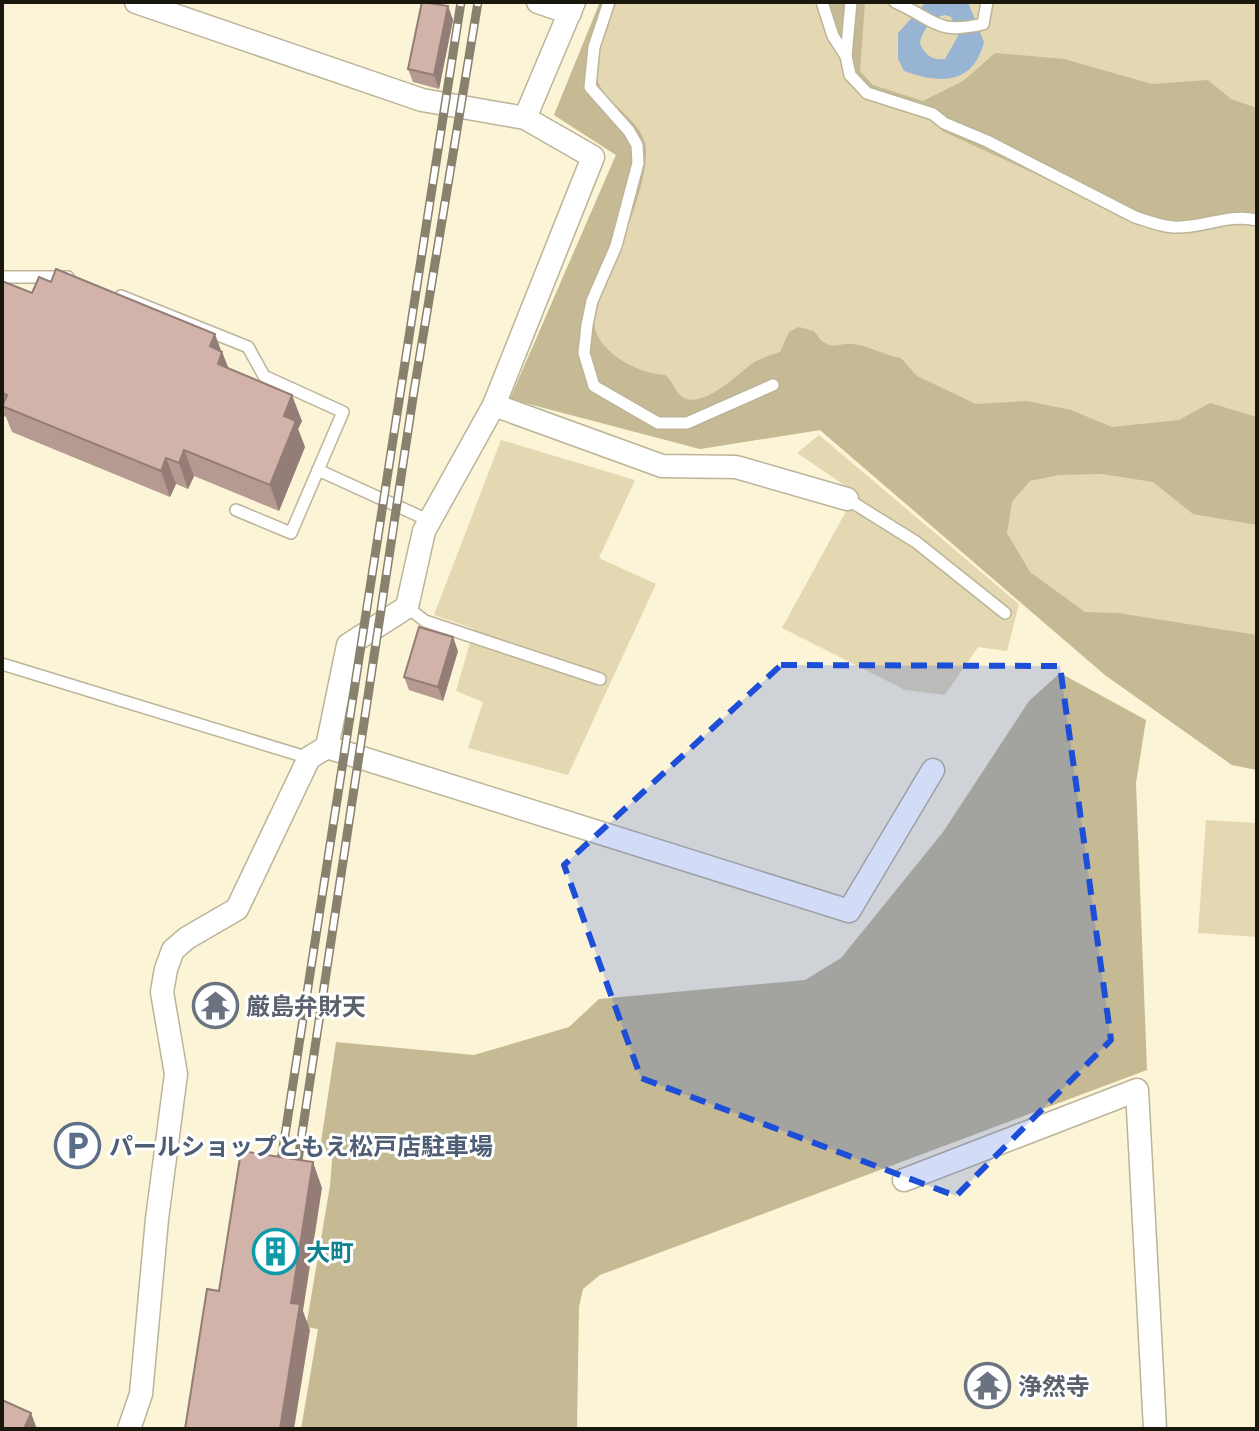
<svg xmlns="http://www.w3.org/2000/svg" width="1259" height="1431" viewBox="0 0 1259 1431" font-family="Poppins,'Noto Sans JP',sans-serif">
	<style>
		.green { fill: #e3d8b2 }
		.forest { fill: #c5ba93 }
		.water { fill: #97b4d2; fill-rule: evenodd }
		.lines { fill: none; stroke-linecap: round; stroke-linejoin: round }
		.lane-casing { stroke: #bcb499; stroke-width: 14 }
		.street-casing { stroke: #bcb499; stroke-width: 25 }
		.lane { stroke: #fff; stroke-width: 11 }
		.street { stroke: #fff; stroke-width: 22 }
		.rail-casing { stroke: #87816e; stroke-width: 9 }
		.rail { stroke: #fff; stroke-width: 6; stroke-dasharray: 18; stroke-linecap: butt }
		.wall { fill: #b59a91 }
		.shaded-wall { fill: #937d76 }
		.building { fill: #d2b3a9; stroke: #937d76; stroke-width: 2 }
		.marked { fill: #1d4ed8; fill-opacity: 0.2; stroke: #1d4ed8; stroke-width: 6; stroke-dasharray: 16 10; stroke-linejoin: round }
		.labels { text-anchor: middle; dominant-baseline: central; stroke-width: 6; stroke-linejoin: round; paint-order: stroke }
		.worship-label { font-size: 24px; font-weight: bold; fill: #5b616d; stroke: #fff; text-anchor: start }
		.service-label { font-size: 24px; font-weight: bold; fill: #4e5e75; stroke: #fff; text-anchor: start }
		.culture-label { font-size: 24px; font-weight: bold; fill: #0d838f; stroke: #fff; text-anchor: start }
	</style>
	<rect width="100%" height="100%" fill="#fcf4d7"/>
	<g class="green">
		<path d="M600 2H1257V770L1232 765 1105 675 820 430 700 449 510 399 616 155 554 115Z"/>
		<path d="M819 435 1019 604 1007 651 978 647 945 695 905 690 782 628 856 493 797 453Z"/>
		<path d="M501 440 635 480 599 558 656 584 568 775 468 748 483 702 456 691 474 629 434 615Z"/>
		<path d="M1206 820 1257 823V937L1198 933Z"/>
	</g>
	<g class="forest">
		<path d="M600 2H616C610 22 598 46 596 67 593 102 643 115 646 148 649 189 609 271 594 312 595 318 594 327 596 332 605 356 641 374 665 375 673 381 674 389 680 395 701 414 741 370 756 361 763 357 772 355 780 352L789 332 799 327 814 331C818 336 821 342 827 344 835 348 843 343 852 344 870 346 883 355 901 358L917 376 976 404 1027 401 1071 410 1112 427 1179 420 1210 403 1257 417V525L1193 514 1153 482 1102 474 1059 475 1030 481 1012 502 1007 533 1030 572 1085 612 1118 613 1257 635V770L1232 765 1105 675 820 430 700 449 510 399 616 155 554 115Z"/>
		<path d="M816 2H865L860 71 873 85 923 101 963 81 995 53 1064 59 1152 84 1208 80 1231 99 1257 108V227L1241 223 1174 231 1071 190 944 132 925 115 864 99 844 77 840 55 829 37Z"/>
		<path d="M1060 673 1146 720 1136 783 1147 1070 600 1275 583 1289 579 1307 577 1429H301L318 1329 306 1327 330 1186 332 1160 321 1142 336 1042 474 1055 569 1027 599 999 805 980 841 958 943 832 1029 701Z"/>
	</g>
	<path class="water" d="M926 2H968L984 42C973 85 940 84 904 71L898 59V33ZM945 15 951 17 958 36 945 59C932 61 924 54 920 43 922 30 933 17 945 15Z"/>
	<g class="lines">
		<defs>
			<g id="lane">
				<path d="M609 2 594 47 590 87 629 131 637 145 638 163 616 246 592 301 587 325 584 353 594 386 658 423H687L773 385"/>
				<path d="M822 2 833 36 846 56"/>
				<path d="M851 2 846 56 850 75 867 93 933 114 944 123 987 141 1135 217C1148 221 1160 226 1173 227 1202 229 1227 213 1257 220"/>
				<path d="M895 2C936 20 935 35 983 24L987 2"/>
				<path d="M2 277H68"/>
				<path d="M121 296 248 347 264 376 343 412 291 533 236 510"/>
				<path d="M318 470 430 521"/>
				<path d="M847 499 916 542 1005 613"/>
				<path d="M407 607 425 621 600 679"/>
				<path d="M2 664 309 758"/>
			</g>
			<g id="street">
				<path d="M136 2 422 100 525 118"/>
				<path d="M538 2 570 13"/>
				<path d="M494 405 662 466 736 467 847 499"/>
				<path d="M327 747 849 911 933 770"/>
				<path d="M904 1180 1137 1090 1155 1429"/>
				<path d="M129 1429 141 1394 157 1219 176 1074 162 992 166 969 173 950 187 938 237 909 309 758 327 747 348 645 407 607 424 531 494 405 593 157 525 118 574 2"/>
			</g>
		</defs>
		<use href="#lane" class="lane-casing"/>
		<use href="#street" class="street-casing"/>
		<use href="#lane" class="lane"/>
		<use href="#street" class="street"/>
		<defs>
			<g id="rail">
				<path d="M278 1180 461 2"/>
				<path d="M295 1180 414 391 478 2"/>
			</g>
		</defs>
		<use href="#rail" class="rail-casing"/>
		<use href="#rail" class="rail"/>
	</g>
	<g class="wall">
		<path d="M448 6 453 20 439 89 413 82 408 69Z"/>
		<path d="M2 281 32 293 51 282 222 352 229 369 302 421 298 429 305 447 279 511 194 476 188 489 176 484 170 497 12 432 6 417 4 416 2 411Z"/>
		<path d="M458 651 443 701 409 690 404 677Z"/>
	</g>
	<g class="shaded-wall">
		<path d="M448 6 453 20 439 89 434 75Z"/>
		<path d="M215 334 222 353V352L232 378 220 370 210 346Z"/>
		<path d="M292 395 302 421 298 429 305 447 279 511 270 485 284 416Z"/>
		<path d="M184 450 194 476 188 489 179 463Z"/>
		<path d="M166 458 176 484 170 497 161 471Z"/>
		<path d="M453 637 458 651 443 701 438 687Z"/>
		<path d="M313 1162 322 1188 303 1311 310 1330 294 1429H280L291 1303Z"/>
		<path d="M31 1413 37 1429H24Z"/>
	</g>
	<g class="building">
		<path d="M422 2 448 6 434 75 408 69Z"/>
		<path d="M56 269 215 334 210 346 222 352 218 364 292 395 284 416 296 421 270 485 184 450 179 463 166 458 161 471 2 406 7 395 2 393V281L32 293 39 277 51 282Z"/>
		<path d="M419 627 453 637 438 687 404 677Z"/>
		<path d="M241 1151 313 1162 291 1303 300 1304 280 1429H185L207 1289 219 1291Z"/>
		<path d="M2 1400 31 1413 24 1429H2Z"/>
	</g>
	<path class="marked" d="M781 665 1060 666 1111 1040 956 1196 641 1078 564 865Z"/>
	<defs>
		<symbol id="temple-ring" viewBox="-11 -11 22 22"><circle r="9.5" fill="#fff" stroke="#6b7280" stroke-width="1.5"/><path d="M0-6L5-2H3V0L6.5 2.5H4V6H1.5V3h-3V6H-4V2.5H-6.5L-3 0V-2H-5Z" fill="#6b7280"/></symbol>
		<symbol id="parking-ring" viewBox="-11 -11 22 22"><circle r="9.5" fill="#fff" stroke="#5c6f8a" stroke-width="1.5"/><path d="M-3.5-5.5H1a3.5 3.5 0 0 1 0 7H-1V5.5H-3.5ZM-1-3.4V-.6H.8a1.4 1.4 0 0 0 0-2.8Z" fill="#5c6f8a"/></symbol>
		<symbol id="building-ring" viewBox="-11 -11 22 22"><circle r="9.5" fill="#fff" stroke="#0f9aa8" stroke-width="1.5"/><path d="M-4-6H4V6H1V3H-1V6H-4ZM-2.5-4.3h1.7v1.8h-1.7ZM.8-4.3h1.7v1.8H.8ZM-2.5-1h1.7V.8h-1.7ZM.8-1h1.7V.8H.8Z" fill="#0f9aa8"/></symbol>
	</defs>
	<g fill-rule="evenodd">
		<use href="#temple-ring" x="190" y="980" width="51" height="51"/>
		<use href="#parking-ring" x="52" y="1120" width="51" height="51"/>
		<use href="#building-ring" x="250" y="1226" width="51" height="51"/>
		<use href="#temple-ring" x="962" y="1360" width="51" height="51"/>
	</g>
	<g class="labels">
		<g class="worship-label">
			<text x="246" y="1006">厳島弁財天</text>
			<text x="1018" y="1386">浄然寺</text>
		</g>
		<g class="service-label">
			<text x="109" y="1146">パールショップともえ松戸店駐車場</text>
		</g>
		<g class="culture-label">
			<text x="306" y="1252">大町</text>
		</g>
	</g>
	<rect width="1259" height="1431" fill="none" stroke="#1a170d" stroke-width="8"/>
</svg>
